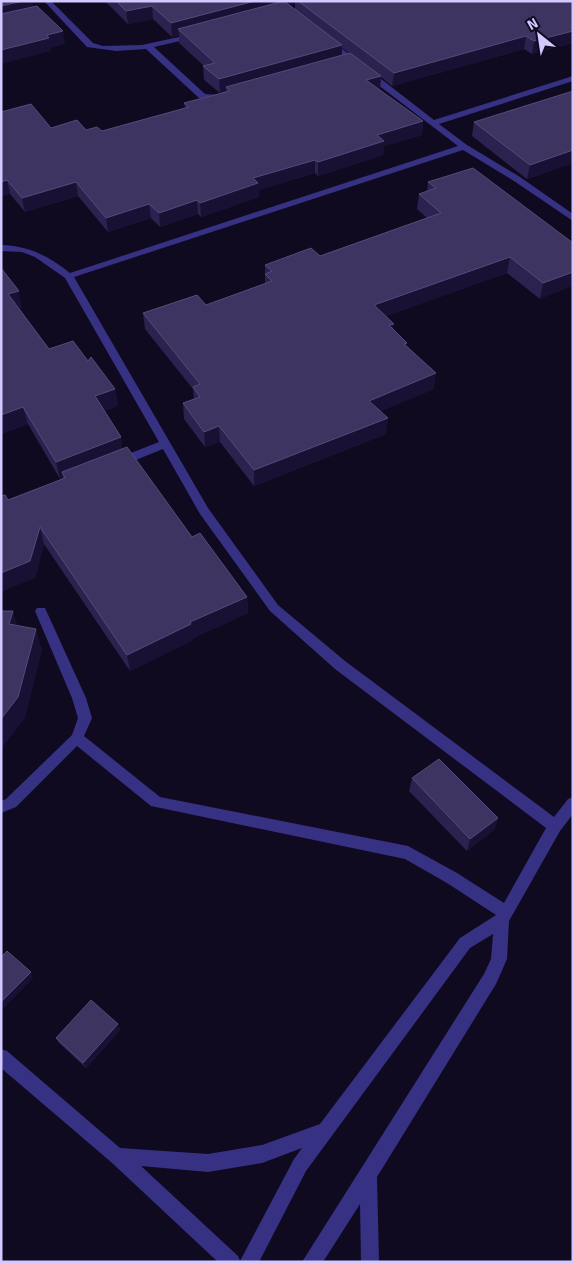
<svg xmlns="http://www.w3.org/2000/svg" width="574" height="1263" viewBox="0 0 574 1263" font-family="Signika,sans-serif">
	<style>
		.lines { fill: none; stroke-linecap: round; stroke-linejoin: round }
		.minor { fill: #373183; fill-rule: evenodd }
		.wall { fill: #2c224f; fill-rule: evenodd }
		.shaded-wall { fill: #191134 }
		.building { fill: #3e3462; stroke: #554b7b }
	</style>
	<rect width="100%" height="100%" fill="#0f0a20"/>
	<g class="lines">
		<g class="minor">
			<path d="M44 1H51L93 43 103 46 142 45 197 33V37L154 47 205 94 220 95 224 97 208 100 199 98 146 49 116 51 87 47Z"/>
			<path d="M326 41H332L434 120 573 76V81L439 124 467 145 520 177 573 214V221L514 181 463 150 74 277 208 508 278 605 345 661 554 817 568 799 573 797V814L560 831 509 921 507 959 496 984 377 1177 379 1262H361L360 1204 323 1262H302L484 974 491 959 493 934 470 948 306 1171 259 1262H218L111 1162 1 1068V1049L7 1051 120 1148 208 1154 262 1145 320 1124 460 938 496 915 447 883 405 859 151 806 77 746 16 807 1 813V801L6 799 72 735 78 718 72 698 35 611 37 608H45L86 698 92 718 84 736 160 797 408 846 457 873 504 903 546 828 335 669 270 611 200 514 163 449 121 466H113L111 463 113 460 159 442 65 278 35 257 22 252 1 251V245C30 246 48 256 70 273L458 146 326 45ZM302 1148 294 1159 240 1261 238 1256 141 1166 208 1172 262 1163Z"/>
		</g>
	</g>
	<g class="wall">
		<path d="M105 1H573V43L532 54 524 49 392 86 381 77 380 89 379 90 423 121 422 135 384 146 383 155 318 176 315 173 259 190V197L201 217 198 214 160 227 151 218 108 232 78 196 25 212 10 194 1 196V112L51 128 102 131 185 108 184 103 220 93 204 80 203 66H204L179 43V35L172 37 153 19 128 24ZM292 4H295V10L289 5ZM342 48 349 53 342 55Z"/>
		<path d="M573 91V163L527 179 472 136 474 122Z"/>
		<path d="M428 182 573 243 540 299 507 273 386 316 394 330 407 346 434 389 380 411 386 434 254 486 220 442 205 447 184 419 183 403 194 399 193 389 145 329 143 313 206 305 265 284V265L320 256 427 218 417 209 419 194 427 191Z"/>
		<path d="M1 268 22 308 19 309 49 349 88 361 115 389 118 406 104 411 121 437 122 449 192 537 247 597 248 613 193 638V640L130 671 44 544 35 578 2 496 8 500 63 479V478L60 479 28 424 1 434Z"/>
		<path d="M412 778 498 818 494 830 467 851 409 791Z"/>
		<path d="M118 1024 120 1030 86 1068 59 1043 56 1038Z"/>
	</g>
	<g class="shaded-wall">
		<path d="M23 1H32L34 12 1 20V6Z"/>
		<path d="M255 1H295V4L178 29 179 35 172 37 171 23Z"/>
		<path d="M152 6 153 19 128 24 126 11Z"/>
		<path d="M63 31 65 44 51 48V51L1 64V50L47 35Z"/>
		<path d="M573 31V43L532 54 534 41Z"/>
		<path d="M526 36 524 49 392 86 394 73Z"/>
		<path d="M342 45V59L226 87V91L220 93 219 79Z"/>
		<path d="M381 76 380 89 365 94 366 80Z"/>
		<path d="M423 121 422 135 384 146 383 155 318 176V162L377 135Z"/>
		<path d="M573 150V163L527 179 530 165Z"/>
		<path d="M315 160V173L259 190V197L201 217 200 203 253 178Z"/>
		<path d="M7 180 10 194 1 196V182Z"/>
		<path d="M76 182 78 196 25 212 22 198Z"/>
		<path d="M197 200 198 214 160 227 159 213Z"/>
		<path d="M149 204 151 218 108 232 106 218Z"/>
		<path d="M510 257 507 273 373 321 374 305Z"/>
		<path d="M573 272V286L540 299 543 283Z"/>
		<path d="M19 291 22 308 12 311 8 294Z"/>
		<path d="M394 324 393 339 389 325Z"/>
		<path d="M436 373 434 389 368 417 369 401Z"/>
		<path d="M115 389 118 406 98 413 95 396Z"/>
		<path d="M23 407 28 424 1 434V415Z"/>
		<path d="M388 418 386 434 254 486V470Z"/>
		<path d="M219 426 220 442 205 447 204 432Z"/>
		<path d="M121 437 123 454 62 472 63 478 60 479 56 462Z"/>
		<path d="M40 527 44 544 35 578 1 592V573Z"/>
		<path d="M247 597 248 613 193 638V640L130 671 127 655 190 622Z"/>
		<path d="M13 611 20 633 9 624Z"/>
		<path d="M36 629 42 650 25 718 1 749V719Z"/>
		<path d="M498 818 494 830 467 851 470 839Z"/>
		<path d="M31 972 33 978 2 1010 1 1008V1002Z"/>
		<path d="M118 1024 120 1030 86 1068 83 1063Z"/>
	</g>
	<g class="building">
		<path d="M1 1H23L1 6Z"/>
		<path d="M116 1H255L171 23 152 6 126 11Z"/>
		<path d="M284 1 342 45 219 79 203 66 215 63 178 29Z"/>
		<path d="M298 1H573V31L534 41 526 36 394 73Z"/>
		<path d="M37 6 63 31 47 35 49 38 1 50V14Z"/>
		<path d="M350 53 381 76 366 80 423 121 377 135 384 141 318 162 315 160 253 178 258 183 200 203 197 200 159 213 149 204 106 218 76 182 22 198 7 180 1 182V112L31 104 51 128 77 120 86 130 97 127 102 131 189 107 184 103 230 91 226 87Z"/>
		<path d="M573 91V150L530 165 474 122Z"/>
		<path d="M473 168 573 243V272L543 283 510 257 374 305 394 324 389 325 407 343 404 344 436 373 369 401 388 418 254 470 219 426 204 432 183 403 200 397 193 387 200 384 143 313 197 295 206 305 272 281 265 274 272 271 265 265 311 248 320 256 441 213 419 194 436 188 428 182Z"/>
		<path d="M1 268 19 291 8 294 49 349 73 341 88 361 91 357 115 389 95 396 121 437 56 462 23 407 1 415Z"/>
		<path d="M127 447 192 537 200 533 247 597 190 622 191 624 127 655 40 527 30 561 1 573V496L5 495 8 500 65 478 62 472Z"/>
		<path d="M1 611H13L9 624 36 629 18 697 1 719Z"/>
		<path d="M439 759 498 818 470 839 412 778Z"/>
		<path d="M7 951 31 972 1 1002V957Z"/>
		<path d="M91 1000 118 1024 83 1063 56 1038Z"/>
	</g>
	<rect width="574" height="1263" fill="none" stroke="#d1c9ff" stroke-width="5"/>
	<g transform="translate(539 35) rotate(330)" stroke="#0f0a20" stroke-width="4" paint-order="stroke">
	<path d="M0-4L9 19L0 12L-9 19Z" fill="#d1c9ff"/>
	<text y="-8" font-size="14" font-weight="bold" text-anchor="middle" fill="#d1c9ff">N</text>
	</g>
</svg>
